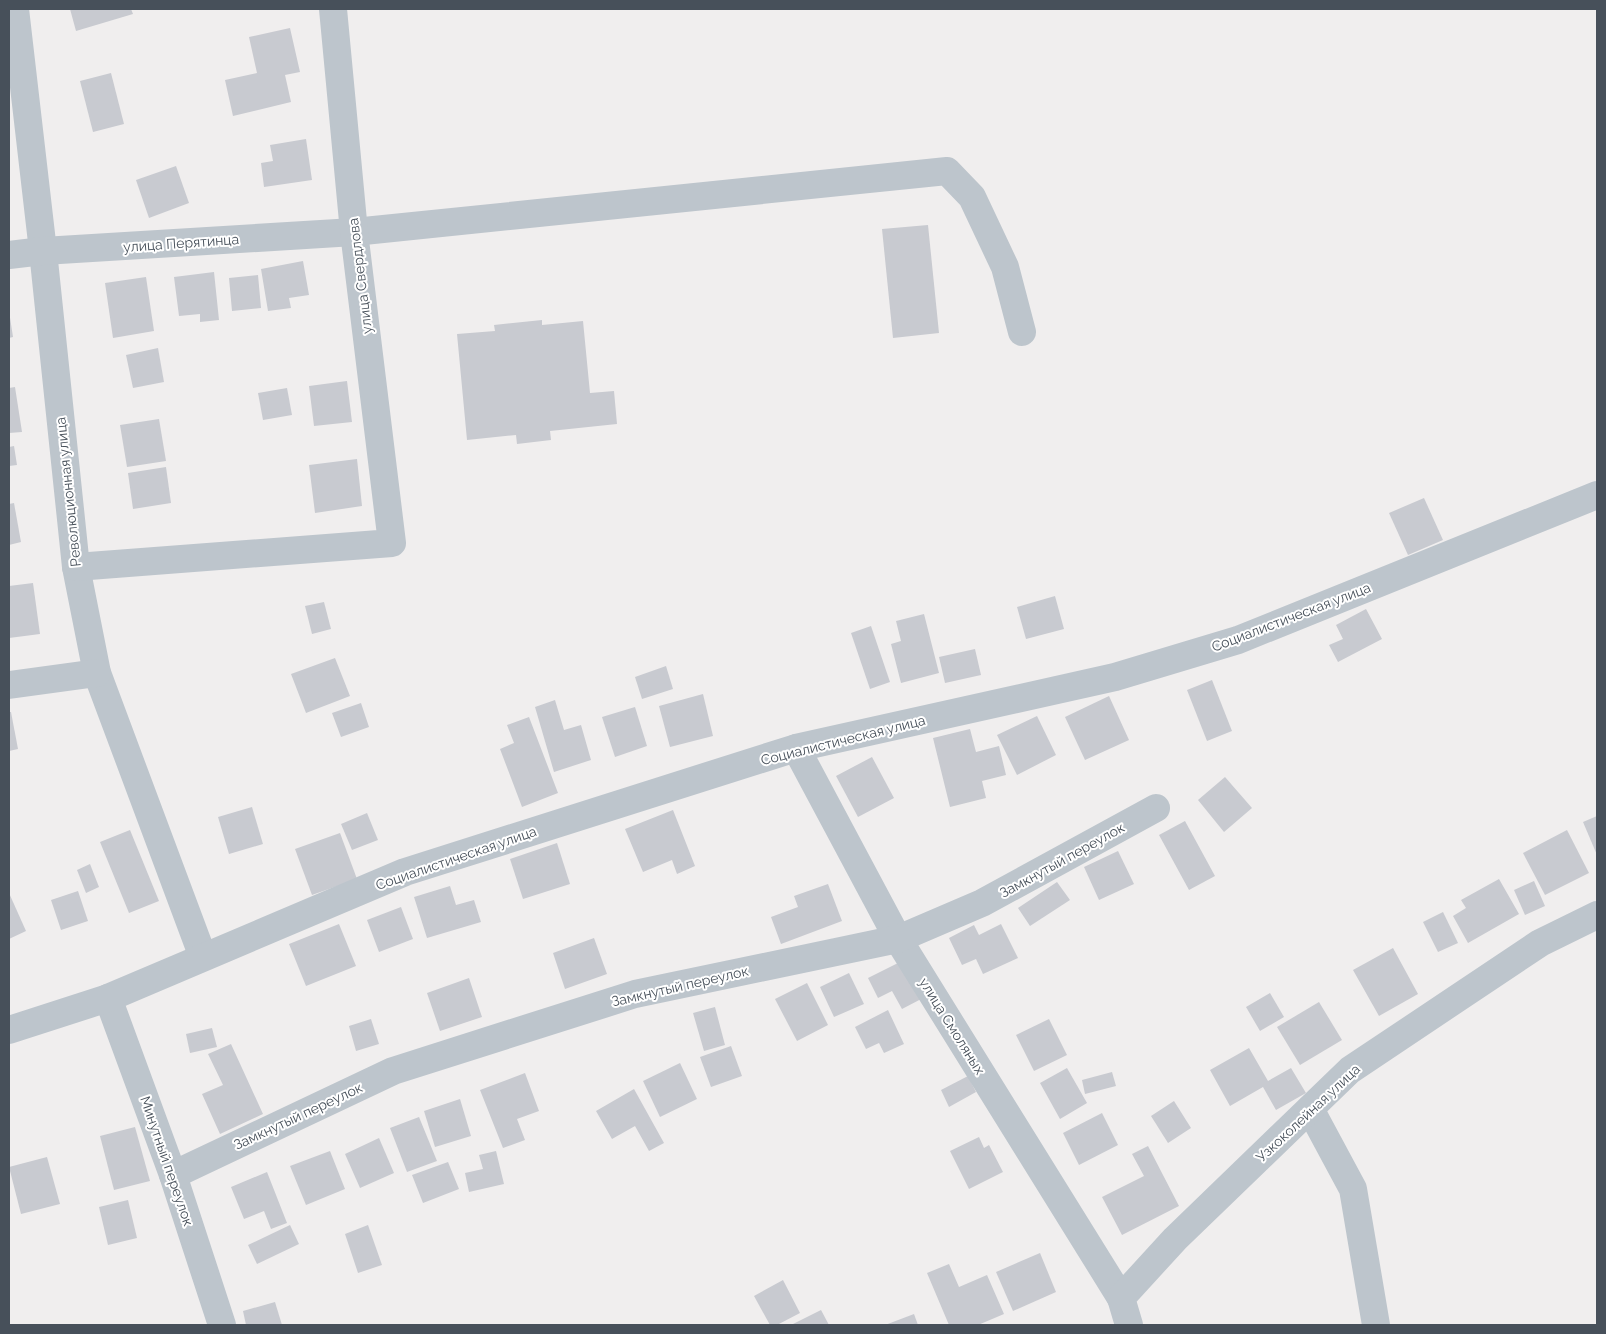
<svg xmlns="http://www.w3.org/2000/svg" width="1606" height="1334" viewBox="0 0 1606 1334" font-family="Raleway,sans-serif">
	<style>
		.building { fill: #c8cad0 }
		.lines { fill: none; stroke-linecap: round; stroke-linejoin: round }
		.minor { stroke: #bdc5cc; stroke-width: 28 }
		.labels { text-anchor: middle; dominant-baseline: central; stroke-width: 4; stroke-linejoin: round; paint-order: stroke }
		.street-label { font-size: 14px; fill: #47505a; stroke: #fff }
	</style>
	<rect width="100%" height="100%" fill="#f0eeee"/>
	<g class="building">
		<path d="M70 9H131L133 14 76 31Z"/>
		<path d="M290 28 300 72 285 75 291 102 233 116 225 80 257 73 249 37Z"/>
		<path d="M111 73 124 124 93 132 80 81Z"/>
		<path d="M306 139 312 180 264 187 261 163 273 161 270 145Z"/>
		<path d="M176 166 189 203 149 218 136 180Z"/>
		<path d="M928 225 939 333 893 338 882 229Z"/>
		<path d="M303 261 309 295 289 298 291 308 268 311 261 269Z"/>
		<path d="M214 272 219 320 200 322V314L179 316 174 277Z"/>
		<path d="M258 275 261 308 232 311 229 278Z"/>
		<path d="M146 277 154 331 113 338 105 283Z"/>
		<path d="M9 311 13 337 9 338Z"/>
		<path d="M542 320V325L583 321 590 393 614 391 617 424 550 431 551 440 517 444 516 435 467 440 457 334 495 331 494 325Z"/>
		<path d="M158 348 164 382 133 388 126 355Z"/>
		<path d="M347 381 352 422 314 426 309 386Z"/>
		<path d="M15 387 22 432 9 433V388Z"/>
		<path d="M287 388 292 415 263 420 258 393Z"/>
		<path d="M159 419 166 461 127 467 120 425Z"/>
		<path d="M14 446 17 465 9 466V447Z"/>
		<path d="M357 459 362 506 315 513 309 465Z"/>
		<path d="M166 467 171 503 133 509 128 473Z"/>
		<path d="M1424 498 1443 540 1408 555 1389 513Z"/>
		<path d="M14 503 21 542 9 545V504Z"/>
		<path d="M33 583 40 634 9 638V586Z"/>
		<path d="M1055 596 1064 629 1026 639 1017 607Z"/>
		<path d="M324 602 331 629 312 634 305 606Z"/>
		<path d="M1366 609 1382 639 1338 662 1329 645 1343 639 1336 625Z"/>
		<path d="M924 614 939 673 901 683 891 644 901 641 896 621Z"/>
		<path d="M871 626 890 682 870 689 851 633Z"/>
		<path d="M975 649 981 675 945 683 939 657Z"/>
		<path d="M335 658 350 696 306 713 291 674Z"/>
		<path d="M666 666 673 689 642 699 635 677Z"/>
		<path d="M1212 680 1232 731 1207 741 1187 690Z"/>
		<path d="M703 694 713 736 670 747 659 706Z"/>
		<path d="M1109 696 1129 740 1085 760 1065 717Z"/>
		<path d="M555 700 564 730 581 725 591 760 554 772 535 707Z"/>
		<path d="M361 703 369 727 341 737 332 713Z"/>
		<path d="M635 707 647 746 615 757 602 717Z"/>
		<path d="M9 712H11L18 749 9 751Z"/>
		<path d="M1037 716 1056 755 1017 775 997 735Z"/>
		<path d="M529 717 558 793 522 807 500 749 514 743 507 725Z"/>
		<path d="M970 729 976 752 999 746 1006 775 982 781 986 798 950 807 933 738Z"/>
		<path d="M872 757 894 798 858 817 836 776Z"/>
		<path d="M1225 777 1252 808 1224 832 1198 800Z"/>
		<path d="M252 807 263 844 229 854 218 817Z"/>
		<path d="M673 810 695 866 677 874 672 860 643 872 625 829Z"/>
		<path d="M367 813 378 840 352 850 341 824Z"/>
		<path d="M1597 816V855L1583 822Z"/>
		<path d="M1185 821 1215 876 1189 890 1159 835Z"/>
		<path d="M130 830 159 901 129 913 100 842Z"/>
		<path d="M1567 830 1589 873 1545 895 1523 853Z"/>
		<path d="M340 833 357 879 312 895 295 849Z"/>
		<path d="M557 843 570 884 523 899 510 859Z"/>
		<path d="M1118 851 1134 884 1099 900 1084 867Z"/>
		<path d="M90 864 99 887 86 893 77 870Z"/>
		<path d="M1499 879 1519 914 1468 943 1453 916 1466 908 1461 900Z"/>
		<path d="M1534 881 1545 906 1525 915 1514 890Z"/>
		<path d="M1057 882 1070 900 1030 926 1018 908Z"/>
		<path d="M828 884 842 921 781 944 771 917 798 907 794 896Z"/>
		<path d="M450 886 456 905 474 900 481 922 427 938 414 897Z"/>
		<path d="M78 891 88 921 61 930 51 900Z"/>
		<path d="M9 893 26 931 9 939Z"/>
		<path d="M401 907 413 939 379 952 367 920Z"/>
		<path d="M1443 912 1458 943 1438 952 1423 922Z"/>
		<path d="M339 924 356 966 306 986 289 944Z"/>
		<path d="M1001 924 1018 958 983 974 976 959 962 965 949 938 974 925 979 935Z"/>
		<path d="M594 938 607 974 565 989 553 953Z"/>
		<path d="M1393 948 1418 994 1379 1016 1353 970Z"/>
		<path d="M906 959 925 997 902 1009 892 991 878 998 868 978Z"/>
		<path d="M849 973 864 1004 834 1017 820 987Z"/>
		<path d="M469 978 482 1017 440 1031 427 993Z"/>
		<path d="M807 983 828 1025 797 1041 775 999Z"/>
		<path d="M1270 993 1284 1017 1260 1031 1246 1007Z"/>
		<path d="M1319 1002 1342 1040 1300 1065 1277 1027Z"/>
		<path d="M715 1007 725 1045 704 1051 693 1013Z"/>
		<path d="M888 1010 904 1044 884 1053 879 1043 866 1049 855 1027Z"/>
		<path d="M371 1019 379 1044 356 1051 349 1026Z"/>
		<path d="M1049 1019 1067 1055 1034 1071 1016 1035Z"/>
		<path d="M212 1028 217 1047 190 1053 186 1034Z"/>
		<path d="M231 1044 263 1114 220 1134 202 1094 223 1085 208 1054Z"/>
		<path d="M731 1046 742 1076 711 1087 700 1057Z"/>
		<path d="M1249 1048 1268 1081 1291 1068 1306 1093 1276 1110 1263 1087 1230 1106 1210 1070Z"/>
		<path d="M680 1063 697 1099 660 1117 643 1081Z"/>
		<path d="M1067 1068 1087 1103 1060 1119 1040 1083Z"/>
		<path d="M1112 1072 1116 1086 1085 1094 1082 1080Z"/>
		<path d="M525 1073 539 1111 517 1119 525 1140 503 1148 480 1090Z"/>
		<path d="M968 1076 976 1092 949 1107 941 1090Z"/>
		<path d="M634 1089 664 1143 649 1151 635 1126 612 1139 596 1111Z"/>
		<path d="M460 1099 471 1136 435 1147 424 1111Z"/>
		<path d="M1174 1101 1191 1128 1168 1143 1151 1116Z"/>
		<path d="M1102 1113 1118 1145 1079 1165 1063 1133Z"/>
		<path d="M419 1117 437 1161 407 1172 390 1128Z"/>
		<path d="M135 1127 150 1181 114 1190 100 1136Z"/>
		<path d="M979 1137 984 1148 989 1145 1003 1172 969 1189 950 1151Z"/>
		<path d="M379 1138 394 1173 360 1188 345 1154Z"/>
		<path d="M1148 1146 1179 1206 1122 1235 1102 1197 1144 1176 1132 1154Z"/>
		<path d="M330 1151 345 1189 306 1205 290 1166Z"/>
		<path d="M496 1151 504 1184 469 1192 465 1173 483 1169 479 1155Z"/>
		<path d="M47 1157 60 1204 21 1214 9 1167Z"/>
		<path d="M448 1162 459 1189 423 1203 412 1175Z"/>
		<path d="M267 1172 287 1223 271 1229 264 1211 244 1219 231 1187Z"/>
		<path d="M128 1200 137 1238 108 1245 99 1207Z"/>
		<path d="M290 1225 299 1244 257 1264 248 1245Z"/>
		<path d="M368 1225 382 1265 358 1273 345 1234Z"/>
		<path d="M1040 1253 1056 1292 1013 1311 996 1272Z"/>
		<path d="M949 1264 959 1287 987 1275 1004 1314 978 1325H949L927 1273Z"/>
		<path d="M783 1280 800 1313 777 1325H770L754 1296Z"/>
		<path d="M275 1302 282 1325H246L243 1311Z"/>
		<path d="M821 1310 829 1325H791Z"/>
		<path d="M914 1314 918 1325H885Z"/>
	</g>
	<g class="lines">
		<g class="minor">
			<path d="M15 9 43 251 76 567 97 673 203 957"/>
			<path d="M9 255 43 251 354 232 947 171 972 197 1005 267 1022 332"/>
			<path d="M76 567 392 543 354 232 333 9"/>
			<path d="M9 685 97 673"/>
			<path d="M796 748 898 939 1121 1298"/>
			<path d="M108 998 173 1175 222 1325"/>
			<path d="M9 1030 108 998 405 872 796 748 1115 677 1238 640 1597 495"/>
			<path d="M1310 1109 1353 1189 1376 1325"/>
			<path d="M173 1175 393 1071 635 994 898 939 982 903 1156 808"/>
			<path d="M1129 1325 1121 1298 1175 1239 1350 1070 1540 943 1597 915"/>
		</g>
	</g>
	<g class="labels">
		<g class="street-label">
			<text transform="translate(181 243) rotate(-4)">улица Перятинца</text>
			<text transform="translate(360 276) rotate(-97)">улица Свердлова</text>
			<text transform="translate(68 492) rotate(-96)">Революционная улица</text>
			<text transform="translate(1291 617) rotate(-21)">Социалистическая улица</text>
			<text transform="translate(843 740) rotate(-14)">Социалистическая улица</text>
			<text transform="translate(456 858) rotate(-19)">Социалистическая улица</text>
			<text transform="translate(1062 860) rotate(-29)">Замкнутый переулок</text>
			<text transform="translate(680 986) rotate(-13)">Замкнутый переулок</text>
			<text transform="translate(952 1026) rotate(58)">улица Смоляных</text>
			<text transform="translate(1308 1113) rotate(-43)">Узкоколейная улица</text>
			<text transform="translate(298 1116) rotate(-25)">Замкнутый переулок</text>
			<text transform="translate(167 1161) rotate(71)">Минутный переулок</text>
		</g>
	</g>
	<rect width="1606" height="1334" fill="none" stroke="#47505a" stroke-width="20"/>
</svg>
